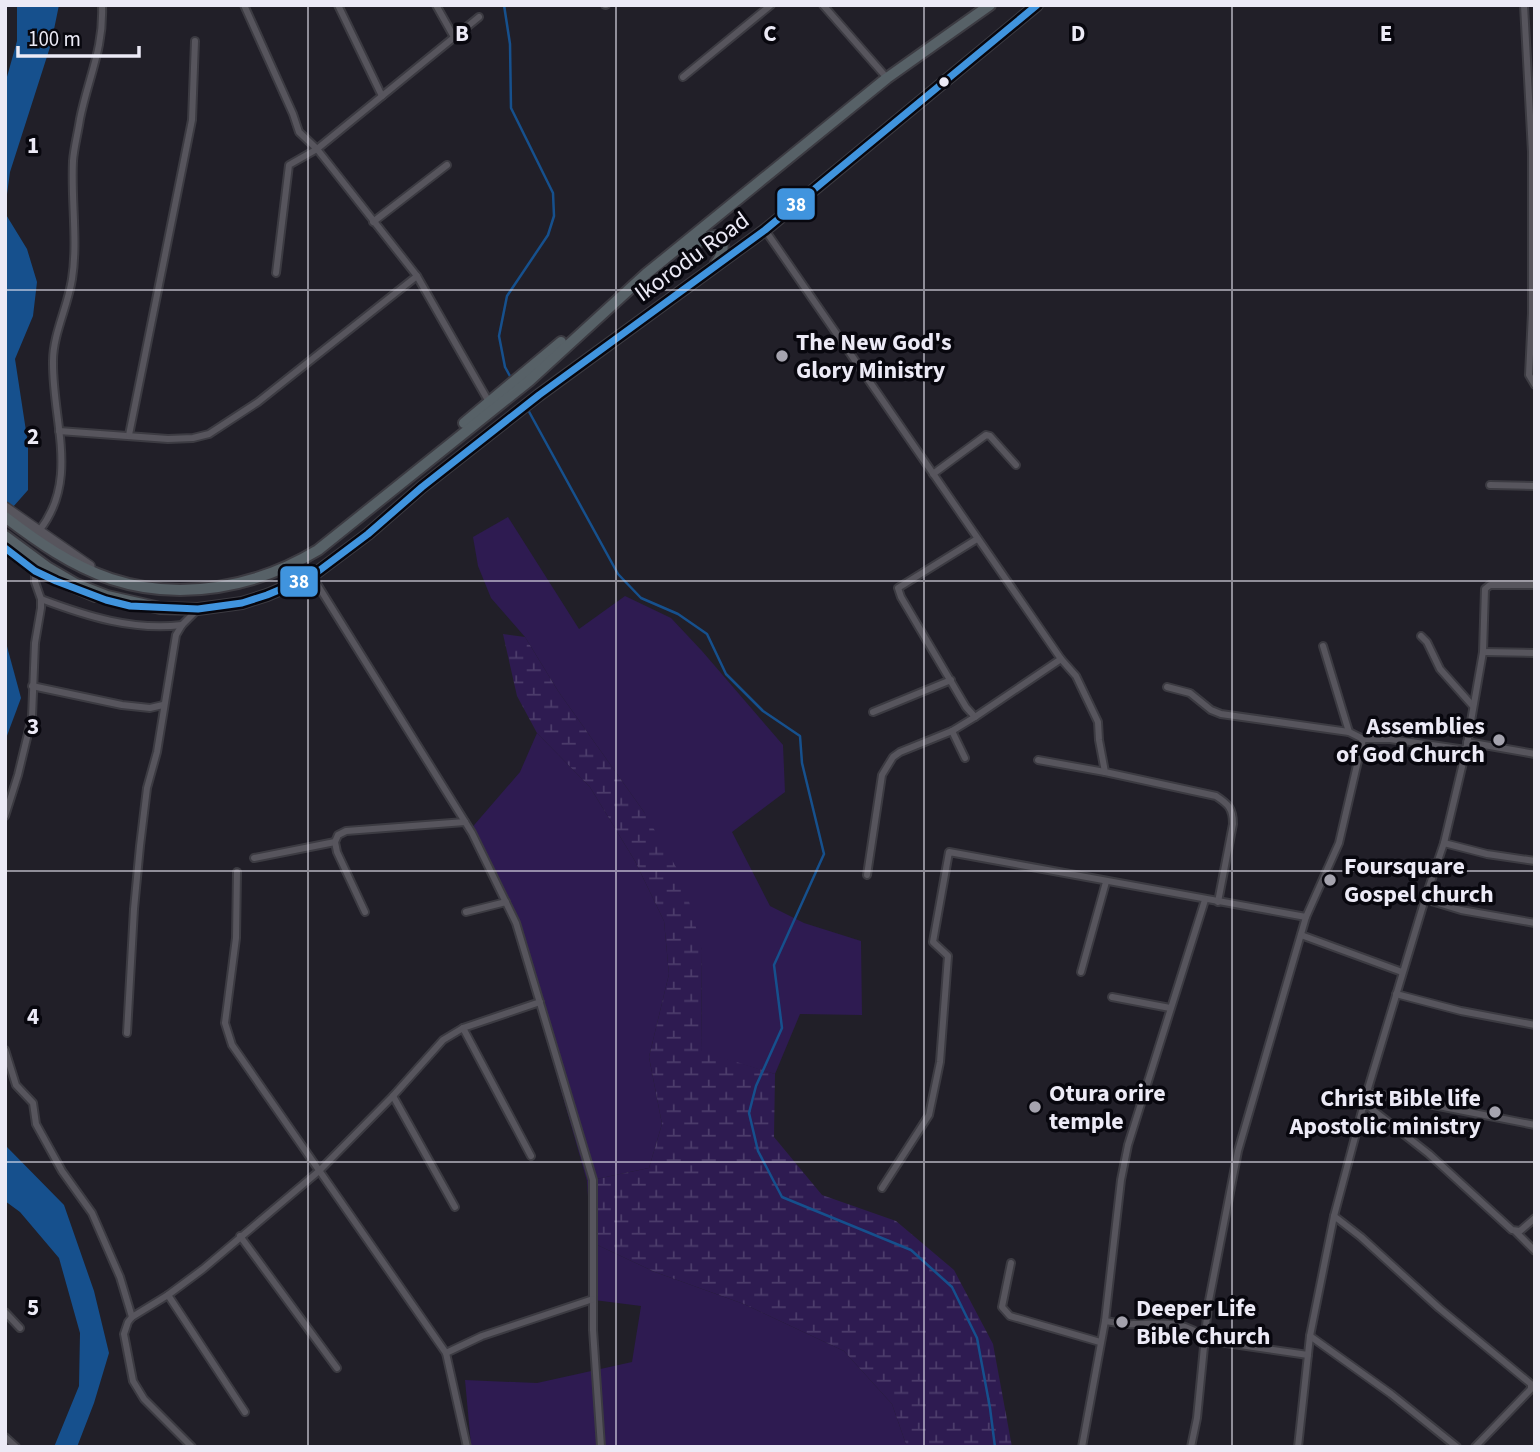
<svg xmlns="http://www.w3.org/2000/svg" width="1540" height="1452" viewBox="0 0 1540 1452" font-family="'Source Sans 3',sans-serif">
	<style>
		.green { fill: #2e1b51 }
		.wetland { fill: url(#wetland-marsh) }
		.water { fill: #16508d }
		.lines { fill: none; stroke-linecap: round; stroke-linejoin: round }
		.stream { stroke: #16508d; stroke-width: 2.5 }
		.street-casing { stroke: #3c3b42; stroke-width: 10 }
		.secondary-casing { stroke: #3c3b42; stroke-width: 12 }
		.highway-casing { stroke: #3c3b42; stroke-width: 14 }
		.street { stroke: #57555d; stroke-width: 6 }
		.secondary { stroke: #57555d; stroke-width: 9 }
		.highway { stroke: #576167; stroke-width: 10 }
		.bus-1-casing { stroke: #08070e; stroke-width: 12 }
		.bus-1 { stroke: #4094de; stroke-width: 7 }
		.grid { fill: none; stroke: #eceaf6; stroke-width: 2; stroke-opacity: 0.55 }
		.bus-dot { fill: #eceaf6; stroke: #08070e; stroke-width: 2.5 }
		.poi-dot { fill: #a5a3ae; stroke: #08070e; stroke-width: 2.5 }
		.labels { text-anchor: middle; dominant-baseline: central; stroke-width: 7; stroke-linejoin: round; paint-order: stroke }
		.street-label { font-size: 24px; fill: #eceaf6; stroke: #08070e }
		.poi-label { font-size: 24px; font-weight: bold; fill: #eceaf6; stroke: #08070e; text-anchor: start }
		.grid-label { font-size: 23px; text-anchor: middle; font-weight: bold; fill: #eceaf6; stroke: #08070e; stroke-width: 7; stroke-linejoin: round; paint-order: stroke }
		.line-badge { stroke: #08070e; stroke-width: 2.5 }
		.badge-label { font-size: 19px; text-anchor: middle; font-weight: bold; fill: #fff }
	</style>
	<defs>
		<pattern id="wetland-marsh" width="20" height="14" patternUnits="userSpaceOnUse" patternTransform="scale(1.75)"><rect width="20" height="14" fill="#2e1b51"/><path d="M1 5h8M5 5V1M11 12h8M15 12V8" fill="none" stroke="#4c3c6b"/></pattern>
	</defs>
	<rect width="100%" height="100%" fill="#211f28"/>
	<g class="green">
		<path d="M508 517 579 629 625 596 671 618 702 651 783 745 785 792 732 832 770 906 804 923 861 941 862 1015 800 1014 775 1074 701 1052 702 950 644 812 558 691 525 637 491 598 478 566 473 537Z"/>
		<path d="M537 733 590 787 635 861 664 921 669 974 649 1057 662 1124 649 1168 587 1181 510 911 469 831 520 772Z"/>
		<path d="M591 1242 655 1272 744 1304 844 1351 892 1404 907 1447H469L471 1445 465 1380 537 1383 632 1362 641 1306 594 1300Z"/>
	</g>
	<path class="wetland" d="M503 634 525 637 558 691 644 812 683 879 702 950 701 1051 775 1074 774 1137 822 1195 896 1221 954 1270 993 1344 1012 1447H907L892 1404 844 1351 744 1304 655 1272 591 1242 587 1181 649 1168 662 1124 649 1057 669 974 664 921 635 861 590 787 537 733 517 696Z"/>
	<g class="water">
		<path d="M17 5H59L51 44 10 172 5 209V84L17 41Z"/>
		<path d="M5 213 27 249 37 282 33 316 15 359 28 444V490L5 516Z"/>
		<path d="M5 639 21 698 5 741Z"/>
		<path d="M5 1145 64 1205 94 1291 109 1353 94 1403 77 1447H54L79 1386 80 1333 59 1258 20 1212 5 1201Z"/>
	</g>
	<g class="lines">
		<g class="stream">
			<path d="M504 5 510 44 511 108 553 193 554 216 548 235 507 296 499 336 505 367 511 378"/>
			<path d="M527 408 618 574 641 598 678 614 707 634 726 674 763 711 800 736 802 763 824 854 774 965 782 1028 756 1086 749 1113 758 1151 782 1197 911 1250 952 1287 977 1338 990 1408 995 1447"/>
		</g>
		<defs>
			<g id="street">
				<path d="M244 5 293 114 299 132 317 149 417 276 489 402"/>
				<path d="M338 5 382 96"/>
				<path d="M436 5 454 37"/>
				<path d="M605 5H606"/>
				<path d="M823 5 887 78"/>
				<path d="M1524 5 1532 152V313L1529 375 1535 385"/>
				<path d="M683 77 771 5"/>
				<path d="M373 222 447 165"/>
				<path d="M765 230 1061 659 1076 676 1098 722 1099 740 1105 772 1216 796C1228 804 1233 808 1233 824L1218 902"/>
				<path d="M276 273 289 165 317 149 479 17"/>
				<path d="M59 431 168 439 193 438 209 434 258 402 417 276"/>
				<path d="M129 435 192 120 195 41"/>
				<path d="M933 474 986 435 990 436 1016 465"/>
				<path d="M1490 485 1535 486"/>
				<path d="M39 531C80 479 52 421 53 361 53 334 68 306 72 279 78 241 71 200 73 161 74 147 78 133 80 119 88 78 104 49 102 5"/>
				<path d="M977 539 898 588 901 597 966 707 975 717 1061 659"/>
				<path d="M312 576 472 833 516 923 593 1180V1330L601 1447"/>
				<path d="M41 599C86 616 133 631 182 625"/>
				<path d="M1421 636 1427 642 1440 669 1472 705"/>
				<path d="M1323 646 1349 732"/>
				<path d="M1483 652 1535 653"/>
				<path d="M32 686 122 705 150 708 163 705"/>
				<path d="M1167 687 1190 693 1211 710 1221 714 1349 732 1363 739H1390L1466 750"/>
				<path d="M873 712 951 680"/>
				<path d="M952 731 965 758"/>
				<path d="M1467 742 1535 754"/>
				<path d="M1038 760 1105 772"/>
				<path d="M5 816 18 775 32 717 35 643 41 608V599L35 582V571"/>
				<path d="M1444 843 1487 854 1535 861"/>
				<path d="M254 858 335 842"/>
				<path d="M237 872 236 938 225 1023 232 1045 446 1353"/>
				<path d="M867 875 882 775 893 757 900 752 952 731 975 717"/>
				<path d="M1425 899 1461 910 1535 923"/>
				<path d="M365 912 337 852 335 842 338 835 346 831 465 822"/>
				<path d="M466 912 506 902"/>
				<path d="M1301 935 1402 972"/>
				<path d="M1081 972 1106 882"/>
				<path d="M1396 994 1461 1011 1535 1025"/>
				<path d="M1112 997 1170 1008"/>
				<path d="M463 1028 531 1156"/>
				<path d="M127 1033 134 909 140 846 147 788 157 752 176 635 182 625 197 610"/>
				<path d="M5 1050 16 1085 33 1103 36 1124 62 1171 92 1213 120 1277 132 1317 128 1322 124 1334 133 1381 144 1399 192 1447"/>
				<path d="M1367 1092 1535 1125"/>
				<path d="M393 1096 455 1207"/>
				<path d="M1364 1103 1429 1154 1512 1230 1520 1231 1535 1218"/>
				<path d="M882 1188 929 1115 940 1062 948 956 933 942 949 852 1306 917"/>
				<path d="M1334 1216 1361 1237 1439 1308 1531 1384V1389L1475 1447"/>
				<path d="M1516 1232 1535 1251"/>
				<path d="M240 1236 337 1368"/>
				<path d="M1011 1263 1002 1307 1010 1316 1100 1342"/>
				<path d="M168 1295 245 1412"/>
				<path d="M5 1312 20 1328"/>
				<path d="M132 1317 168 1295 203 1269 319 1171 393 1096 443 1040 463 1028 540 1002"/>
				<path d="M1105 1321C1114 1322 1124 1325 1134 1324 1158 1324 1187 1319 1205 1340L1308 1355"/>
				<path d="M1310 1336 1391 1394 1457 1447"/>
				<path d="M5 1437 16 1447"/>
				<path d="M467 1447 446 1353 482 1336 593 1299"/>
				<path d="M1082 1447 1105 1321 1121 1180 1128 1145 1205 900"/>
				<path d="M1191 1447 1197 1418 1208 1306 1238 1151 1306 917 1339 843 1363 739"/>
				<path d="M1298 1447 1310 1336 1334 1216 1367 1092 1425 899 1444 843 1466 750 1483 652 1485 589 1490 585H1535"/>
			</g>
			<g id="secondary">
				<path d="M5 507 90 566"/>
				<path d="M5 548 35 571 95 597"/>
			</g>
			<g id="highway">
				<path d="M684 251 707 237 716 236 723 243C723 251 721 257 716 263"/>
				<path d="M464 423 561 342"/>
				<path d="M5 517C38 542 72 566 111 579 181 602 257 587 318 550L529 381 646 274 887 78 990 5"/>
				<path d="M5 536 47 567 76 584 107 596 160 608 198 609 242 603 267 595 312 576 368 534 422 487 539 395 765 230 1037 5"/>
			</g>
		</defs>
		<use href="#street" class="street-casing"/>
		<use href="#secondary" class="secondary-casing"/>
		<use href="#highway" class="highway-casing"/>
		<use href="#street" class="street"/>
		<use href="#secondary" class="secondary"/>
		<use href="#highway" class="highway"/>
		<defs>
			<path id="bus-1" d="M5 548 35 571 56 581 106 600 130 606 198 609 242 603 267 595 312 576 368 534 422 487 539 395 765 230 1037 5"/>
		</defs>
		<use href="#bus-1" class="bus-1-casing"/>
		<use href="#bus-1" class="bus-1"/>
	</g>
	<path class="grid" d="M308 5V1447M616 5V1447M924 5V1447M1232 5V1447M5 290H1535M5 581H1535M5 871H1535M5 1162H1535"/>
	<circle class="bus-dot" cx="944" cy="82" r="6"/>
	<g class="poi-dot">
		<circle cx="782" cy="356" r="7"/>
		<circle cx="1499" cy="740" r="7"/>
		<circle cx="1330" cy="880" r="7"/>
		<circle cx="1035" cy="1107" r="7"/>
		<circle cx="1495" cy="1112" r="7"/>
		<circle cx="1122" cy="1322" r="7"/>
	</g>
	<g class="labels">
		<g class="street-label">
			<text transform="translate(692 257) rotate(-36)">Ikorodu Road</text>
		</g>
		<g class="poi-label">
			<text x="796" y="342">The New God's<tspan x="796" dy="28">Glory Ministry</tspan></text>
			<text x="1485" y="726" text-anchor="end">Assemblies<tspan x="1485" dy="28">of God Church</tspan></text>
			<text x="1344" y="866">Foursquare<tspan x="1344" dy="28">Gospel church</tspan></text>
			<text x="1049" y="1093">Otura orire<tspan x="1049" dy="28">temple</tspan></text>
			<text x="1481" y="1098" text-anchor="end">Christ Bible life<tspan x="1481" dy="28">Apostolic ministry</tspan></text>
			<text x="1136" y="1308">Deeper Life<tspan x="1136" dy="28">Bible Church</tspan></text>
		</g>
	</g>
	<g class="grid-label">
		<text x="462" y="41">B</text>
		<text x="770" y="41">C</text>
		<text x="1078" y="41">D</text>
		<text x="1386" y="41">E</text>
		<text x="33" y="153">1</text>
		<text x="33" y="444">2</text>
		<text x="33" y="734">3</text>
		<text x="33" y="1024">4</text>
		<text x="33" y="1315">5</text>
	</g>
	<g class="line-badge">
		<rect x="776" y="187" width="40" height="34" rx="7" fill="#4094de"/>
		<rect x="279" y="565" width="40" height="33" rx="7" fill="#4094de"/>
	</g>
	<g class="badge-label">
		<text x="796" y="211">38</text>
		<text x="299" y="588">38</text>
	</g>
	<rect width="1540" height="1452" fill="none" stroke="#eceaf6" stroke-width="14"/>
	<path d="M18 46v10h121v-10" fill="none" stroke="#eceaf6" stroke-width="3.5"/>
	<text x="28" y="46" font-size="21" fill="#eceaf6" stroke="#08070e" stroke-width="5" paint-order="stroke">100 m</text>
</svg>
